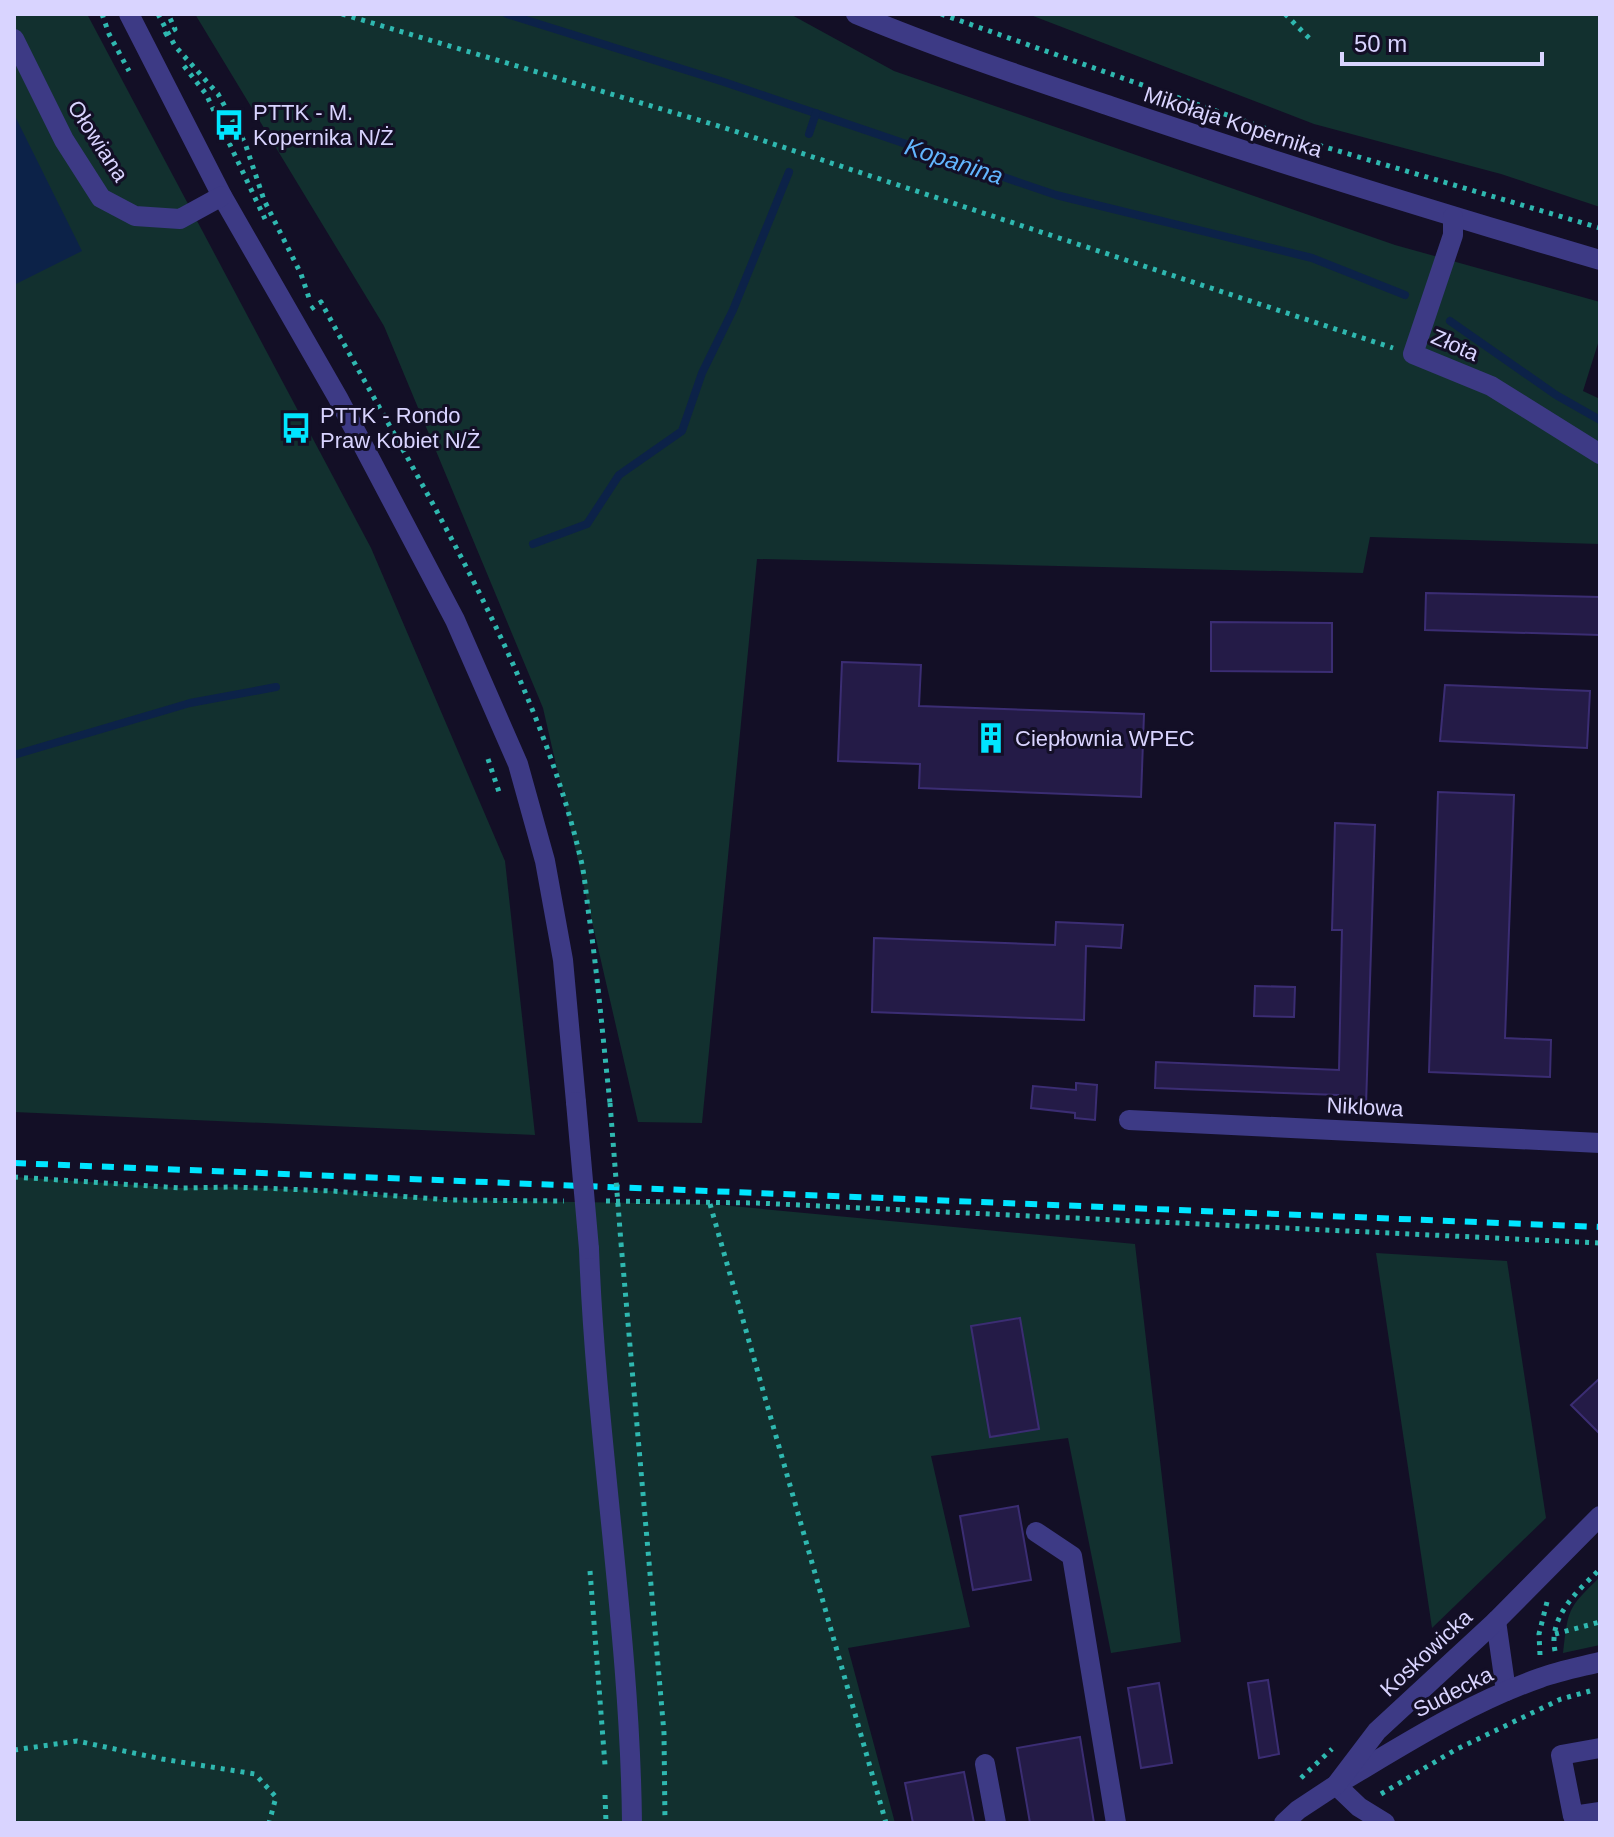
<svg xmlns="http://www.w3.org/2000/svg" width="1614" height="1837" viewBox="0 0 1614 1837" font-family="Helvetica,sans-serif">
	<style>
		.green { fill: #12302f }
		.water { fill: #0c2248 }
		.lines { fill: none; stroke-linecap: round; stroke-linejoin: round }
		.stream { stroke: #0c2248; stroke-width: 8 }
		.building { fill: #241b47; stroke: #3b2d73; stroke-width: 2 }
		.path { stroke: #2fb8b0; stroke-width: 5; stroke-dasharray: 4 6; stroke-linecap: butt }
		.minor { stroke: #3d3a85; stroke-width: 20 }
		.rail { stroke: #00e5ff; stroke-width: 6; stroke-dasharray: 12 10; stroke-linecap: butt }
		.path-bridge { stroke: #2fb8b0; stroke-width: 5; stroke-dasharray: 4 6; stroke-linecap: butt }
		.minor-bridge { stroke: #3d3a85; stroke-width: 20 }
		.labels { text-anchor: middle; dominant-baseline: central; stroke-width: 6; stroke-linejoin: round; paint-order: stroke }
		.poi-label { font-size: 22px; fill: #d9d4ff; stroke: #130f26; text-anchor: start }
		.street-label { font-size: 22px; fill: #d9d4ff; stroke: #130f26 }
		.water-label { font-size: 24px; font-style: italic; fill: #62b6ff; stroke: #130f26 }
	</style>
	<rect width="100%" height="100%" fill="#130f26"/>
	<g class="green">
		<path d="M14 14H87L371 548 505 861 535 1135 14 1112Z"/>
		<path d="M195 14H790L894 71 1395 245 1600 302V337L1583 391 1600 399V544L1370 537 1363 573 757 559 702 1123 638 1122 543 708 384 326Z"/>
		<path d="M1028 14H1600V207L1501 174 1314 124Z"/>
		<path d="M14 1177 181 1188 234 1187 332 1191 450 1200 710 1204 1135 1244 1181 1642 1111 1653 1068 1438 931 1456 970 1627 848 1648 895 1823H14Z"/>
		<path d="M1376 1253 1507 1261 1546 1518 1432 1628Z"/>
		<path d="M1600 1577V1645L1563 1653C1568 1608 1568 1608 1600 1577Z"/>
	</g>
	<path class="water" d="M14 114 82 251 14 285Z"/>
	<g class="lines">
		<g class="stream">
			<path d="M507 14 724 82 1056 195 1312 258 1405 295"/>
			<path d="M809 134 816 113"/>
			<path d="M1450 321 1556 395 1600 420"/>
			<path d="M533 544 587 524 619 475 682 431 702 373 733 310 789 172"/>
			<path d="M14 755 190 703 276 687"/>
		</g>
	</g>
	<g class="building">
		<path d="M1426 593 1600 597V635L1425 630Z"/>
		<path d="M1211 622 1332 623V672L1211 671Z"/>
		<path d="M842 662 921 665 919 706 1144 714 1141 797 919 788 920 764 838 761Z"/>
		<path d="M1445 685 1590 691 1587 748 1440 741Z"/>
		<path d="M1438 792 1514 795 1505 1038 1551 1040 1550 1077 1429 1072Z"/>
		<path d="M1335 823 1375 825 1366 1106H1338V1095L1155 1088 1156 1062 1339 1070 1342 930H1332Z"/>
		<path d="M1056 922 1123 925 1121 948 1086 946 1084 1020 872 1012 874 938 1055 945Z"/>
		<path d="M1255 986 1295 987 1294 1017 1254 1016Z"/>
		<path d="M1076 1083 1097 1085 1095 1120 1075 1118V1113L1031 1108 1033 1086 1076 1090Z"/>
		<path d="M1020 1318 1039 1429 990 1437 971 1326Z"/>
		<path d="M1600 1378V1434L1571 1405Z"/>
		<path d="M1018 1506 1031 1580 973 1590 960 1516Z"/>
		<path d="M1268 1680 1279 1754 1259 1758 1248 1683Z"/>
		<path d="M1159 1683 1172 1763 1141 1768 1128 1688Z"/>
		<path d="M1080 1737 1094 1823H1030L1017 1748Z"/>
		<path d="M964 1772 974 1823H913L905 1783Z"/>
	</g>
	<g class="lines">
		<g class="path">
			<path d="M102 14 109 34 129 71"/>
			<path d="M158 14 175 46 218 94 245 143 264 200 301 274 309 298"/>
			<path d="M342 14 722 127 1393 348"/>
			<path d="M941 14 1284 135 1600 228"/>
			<path d="M1285 14 1312 41"/>
			<path d="M164 35 175 29 168 14"/>
			<path d="M184 66 206 94 265 219"/>
			<path d="M311 309 321 302C416 478 533 660 580 856 585 875 586 896 589 916 598 978 603 1041 610 1103"/>
			<path d="M488 759 500 795"/>
			<path d="M14 1177 181 1188 234 1187 332 1191 450 1200 564 1201"/>
			<path d="M606 1201 757 1203 1600 1243"/>
			<path d="M710 1204 886 1823"/>
			<path d="M621 1243 664 1733 665 1823"/>
			<path d="M590 1571 605 1765"/>
			<path d="M1555 1634 1600 1622"/>
			<path d="M1555 1651C1548 1616 1578 1591 1600 1569"/>
			<path d="M1540 1655 1539 1634 1547 1602"/>
			<path d="M14 1750 77 1741 162 1759 255 1774 276 1797 269 1823"/>
			<path d="M1301 1778 1332 1749"/>
			<path d="M1381 1794 1455 1750 1561 1699 1590 1691"/>
			<path d="M605 1795 606 1823"/>
		</g>
		<g class="minor">
			<path d="M129 14 222 196 338 398 455 620 518 764 545 861 563 960 576 1102"/>
			<path d="M856 14C940 49 1027 78 1113 107 1274 162 1437 212 1600 260"/>
			<path d="M14 39 64 140 101 198 135 216 180 219 222 196"/>
			<path d="M1453 217V235L1413 354 1491 386 1600 454"/>
			<path d="M1129 1120 1600 1143"/>
			<path d="M589 1249C596 1441 630 1631 632 1823"/>
			<path d="M1036 1532 1072 1556 1116 1823"/>
			<path d="M1496 1621 1506 1691"/>
			<path d="M1600 1748 1561 1755 1573 1816 1600 1812"/>
			<path d="M985 1764 996 1823"/>
			<path d="M1346 1779C1408 1742 1471 1702 1540 1678 1559 1671 1580 1667 1600 1662"/>
			<path d="M1336 1785 1359 1807 1385 1823"/>
			<path d="M1284 1823 1298 1810 1336 1785 1377 1731 1496 1621 1600 1516"/>
		</g>
		<path class="rail" d="M14 1163 1600 1227"/>
		<path class="path-bridge" d="M610 1103 621 1243"/>
		<path class="minor-bridge" d="M576 1102 589 1249"/>
	</g>
	<defs>
		<symbol id="bus-bare" viewBox="-9 -9 18 18"><path d="M-5-6H5V4H4V6H2V4H-2V6H-4V4H-5ZM-3.5-4V0h7V-4ZM-3.5 1.2v1.5H-2V1.2ZM2 1.2v1.5H3.5V1.2Z" fill="#00e5ff" stroke="#130f26" stroke-width="2.5" paint-order="stroke"/></symbol>
		<symbol id="building-bare" viewBox="-9 -9 18 18"><path d="M-4-6H4V6H1V3H-1V6H-4ZM-2.5-4.3h1.7v1.8h-1.7ZM.8-4.3h1.7v1.8H.8ZM-2.5-1h1.7V.8h-1.7ZM.8-1h1.7V.8H.8Z" fill="#00e5ff" stroke="#130f26" stroke-width="2.5" paint-order="stroke"/></symbol>
	</defs>
	<g fill-rule="evenodd">
		<use href="#bus-bare" x="207" y="103" width="44" height="44"/>
		<use href="#bus-bare" x="274" y="406" width="44" height="44"/>
		<use href="#building-bare" x="969" y="716" width="44" height="44"/>
	</g>
	<g class="labels">
		<g class="poi-label">
			<text x="253" y="112">PTTK - M.<tspan x="253" dy="25">Kopernika N/Ż</tspan></text>
			<text x="320" y="415">PTTK - Rondo<tspan x="320" dy="25">Praw Kobiet N/Ż</tspan></text>
			<text x="1015" y="738">Ciepłownia WPEC</text>
		</g>
		<g class="street-label">
			<text transform="translate(1233 122) rotate(18)">Mikołaja Kopernika</text>
			<text transform="translate(98 141) rotate(57)">Ołowiana</text>
			<text transform="translate(1455 345) rotate(23)">Złota</text>
			<text transform="translate(1365 1107) rotate(3)">Niklowa</text>
			<text transform="translate(1426 1653) rotate(-43)">Koskowicka</text>
			<text transform="translate(1453 1692) rotate(-27)">Sudecka</text>
		</g>
		<g class="water-label">
			<text transform="translate(954 161) rotate(18)">Kopanina</text>
		</g>
	</g>
	<rect width="1614" height="1837" fill="none" stroke="#d9d4ff" stroke-width="32"/>
	<path d="M1342 52v12h200v-12" fill="none" stroke="#d9d4ff" stroke-width="4"/>
	<text x="1354" y="52" font-size="24" fill="#d9d4ff" stroke="#130f26" stroke-width="6" paint-order="stroke">50 m</text>
</svg>
